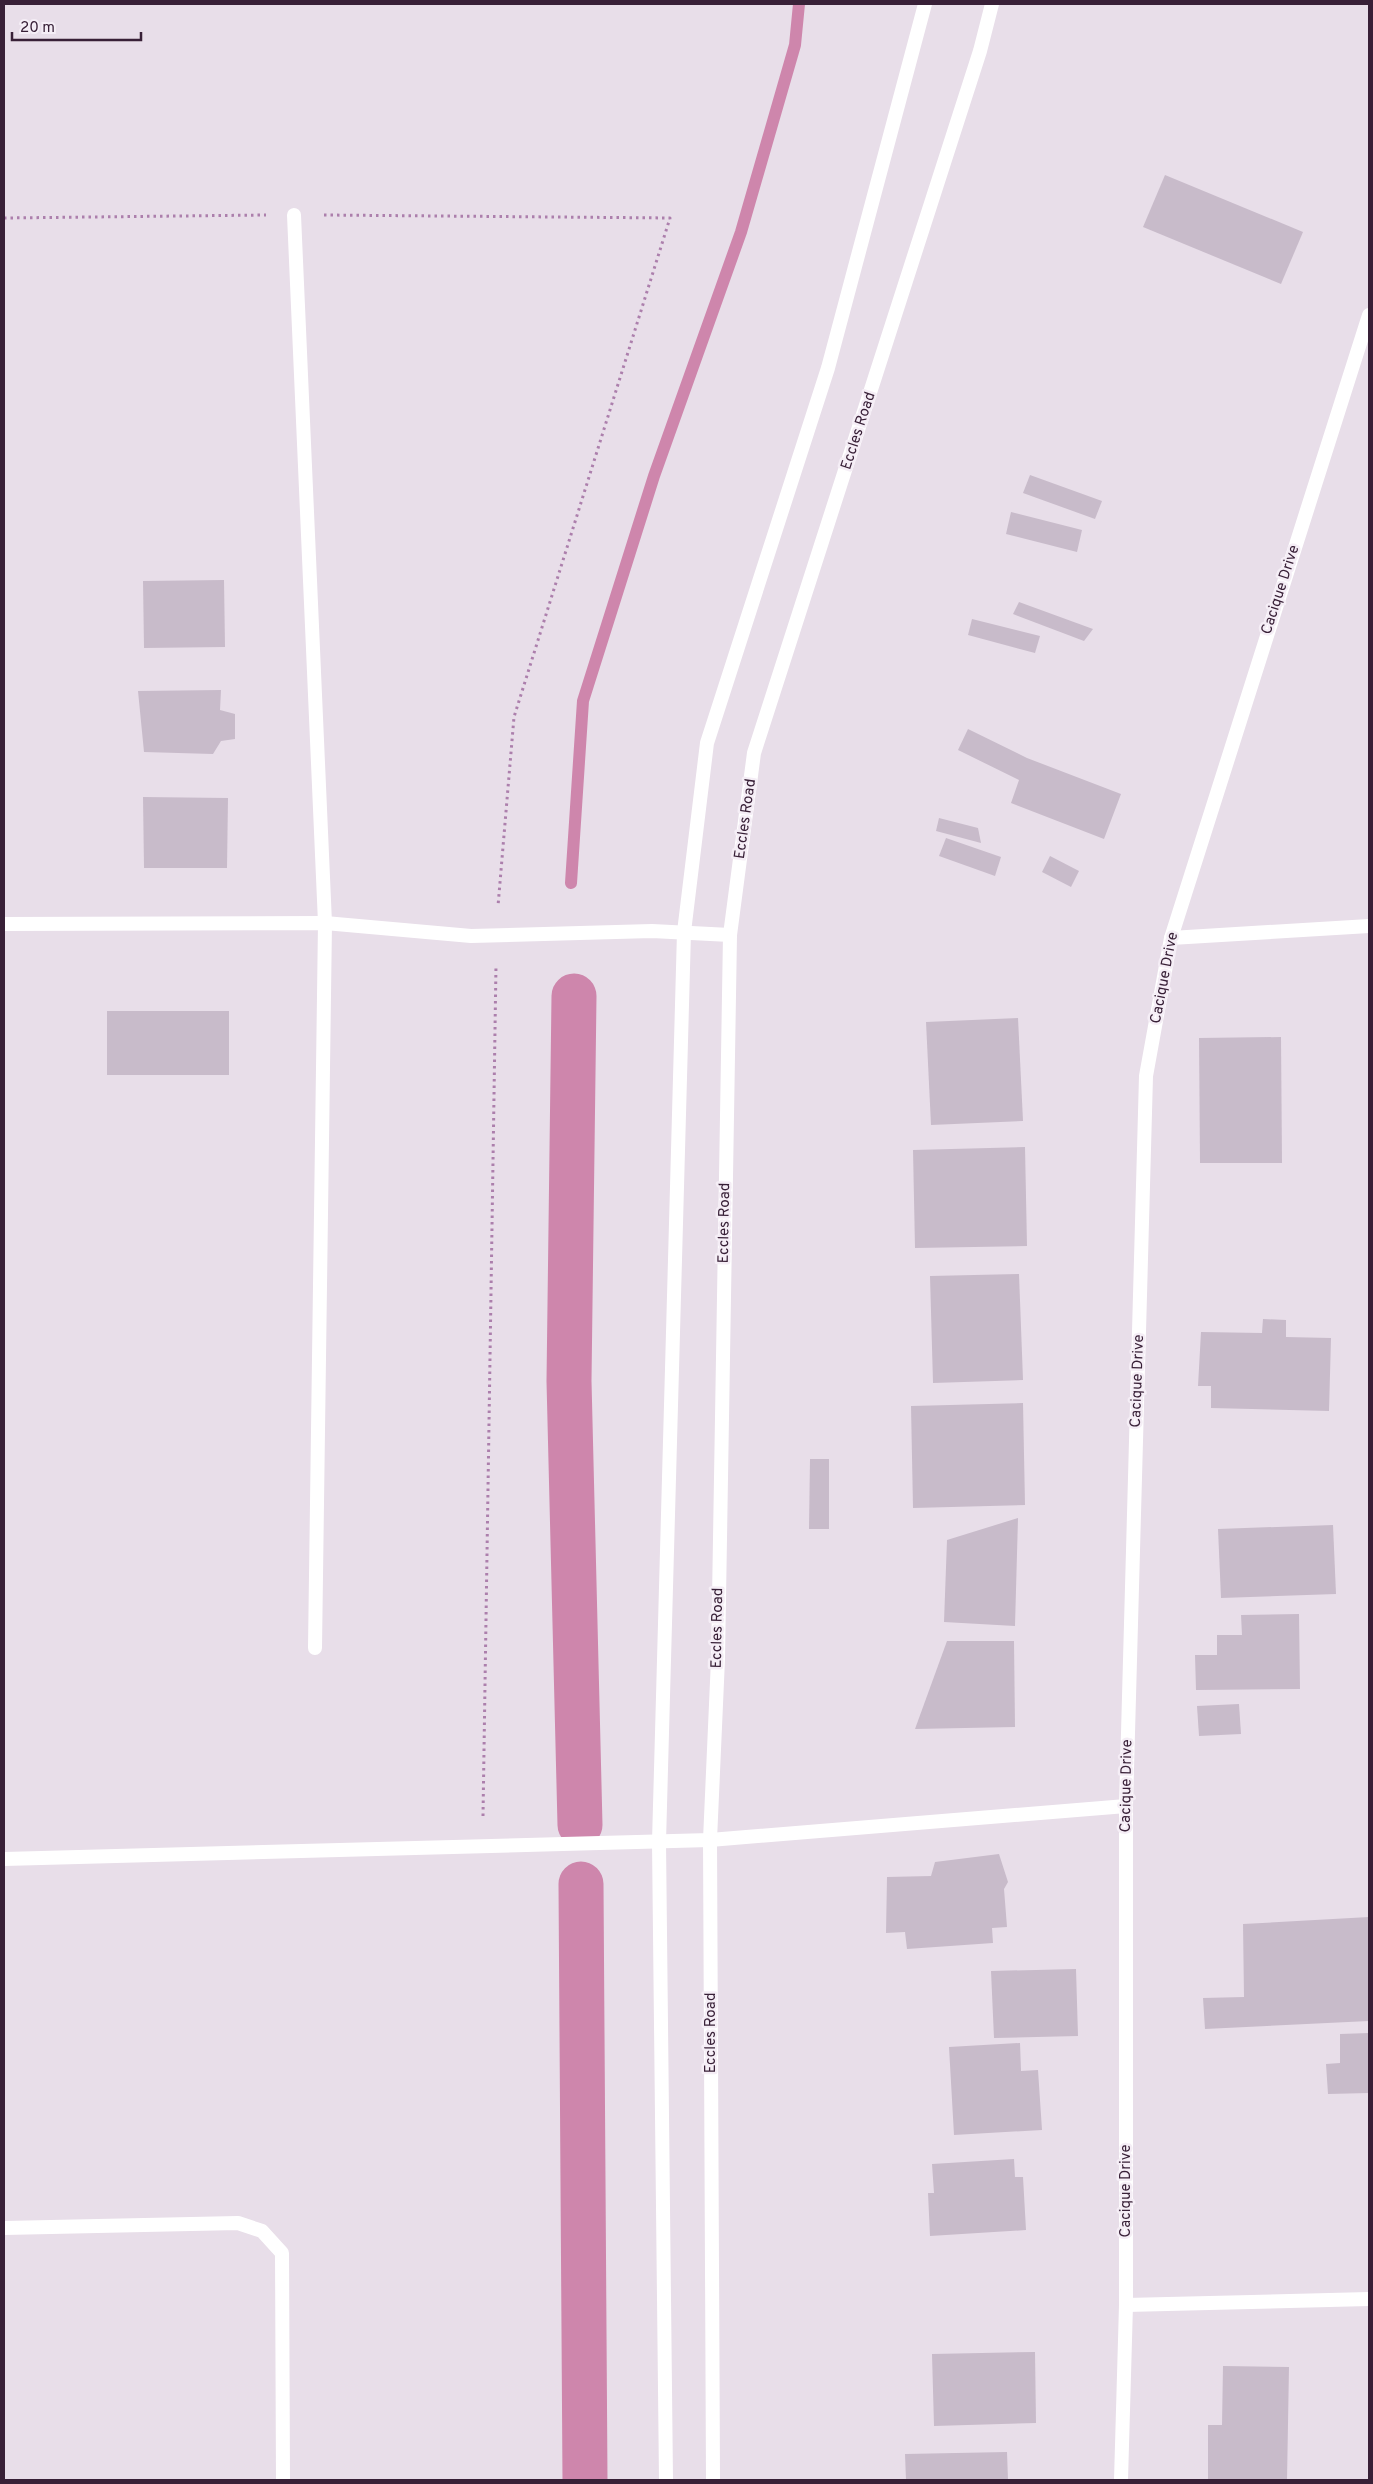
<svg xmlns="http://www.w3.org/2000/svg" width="1373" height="2484" viewBox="0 0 1373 2484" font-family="Overpass,sans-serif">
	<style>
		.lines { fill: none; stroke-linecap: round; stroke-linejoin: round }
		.stream { stroke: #ce86ac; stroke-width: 12 }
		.canal { stroke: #ce86ac; stroke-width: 45 }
		.building { fill: #c8bbca }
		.path { stroke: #ac7fac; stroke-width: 3; stroke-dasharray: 2.5 4; stroke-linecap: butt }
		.minor { stroke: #fff; stroke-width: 14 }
		.tertiary { stroke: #fff; stroke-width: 14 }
		.labels { text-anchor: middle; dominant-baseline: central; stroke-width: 5; stroke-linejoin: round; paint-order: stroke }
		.street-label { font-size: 15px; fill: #382037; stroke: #f5eef6 }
	</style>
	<rect width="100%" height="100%" fill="#e8dee9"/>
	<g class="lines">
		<path class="stream" d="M571 883 583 701 654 476 741 232 795 45 799 4"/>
		<g class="canal">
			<path d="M574 996 569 1381 580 1825"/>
			<path d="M581 1884 585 2480"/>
		</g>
	</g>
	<g class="building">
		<path d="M1165 175 1303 232 1281 284 1143 227Z"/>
		<path d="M1030 475 1102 501 1095 519 1023 493Z"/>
		<path d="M1011 512 1082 530 1077 552 1006 534Z"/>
		<path d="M224 580 225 647 144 648 143 581Z"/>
		<path d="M1019 602 1093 629 1084 641 1013 614Z"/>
		<path d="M972 619 1040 636 1035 653 968 635Z"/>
		<path d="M221 690 220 710 235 714V739L221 741 213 754 144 752 138 691Z"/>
		<path d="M968 729 1027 758 1121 794 1104 839 1011 803 1019 780 958 750Z"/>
		<path d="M143 797 228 798 227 868H144Z"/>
		<path d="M939 818 978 828 981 843 936 831Z"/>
		<path d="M946 838 1001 857 995 876 939 856Z"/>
		<path d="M1050 856 1079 871 1071 887 1042 872Z"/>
		<rect x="107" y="1011" width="122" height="64"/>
		<path d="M1018 1018 1023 1121 931 1125 926 1022Z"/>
		<path d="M1281 1037 1282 1163H1200L1199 1038Z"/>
		<path d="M1025 1147 1027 1246 915 1248 913 1150Z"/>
		<path d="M1019 1274 1023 1380 933 1383 930 1276Z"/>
		<path d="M1263 1319 1286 1320V1337L1331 1338 1329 1411 1211 1408V1386H1198L1201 1332 1262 1333Z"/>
		<path d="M1023 1403 1025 1505 913 1508 911 1406Z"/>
		<path d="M810 1459H829V1529H809Z"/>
		<path d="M1018 1518 1015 1626 944 1622 947 1540Z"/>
		<path d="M1333 1525 1336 1594 1221 1598 1218 1529Z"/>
		<path d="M1299 1614 1300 1689 1196 1690 1195 1655H1217V1635H1242L1241 1615Z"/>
		<path d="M947 1641H1014L1015 1727 915 1729Z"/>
		<path d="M1239 1704 1241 1734 1199 1736 1197 1706Z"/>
		<path d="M999 1854 1008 1882 1004 1889 1007 1927 992 1928 993 1943 907 1949 905 1932 886 1933 887 1877 931 1876 935 1862Z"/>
		<path d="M1369 1917V2021L1205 2029 1203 1998 1244 1997 1243 1924Z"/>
		<path d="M1076 1969 1078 2036 994 2038 991 1971Z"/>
		<path d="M1369 2033V2093L1328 2094 1326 2064 1340 2063V2034Z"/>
		<path d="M1020 2043 1021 2071 1038 2070 1042 2130 954 2135 949 2047Z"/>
		<path d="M1014 2159 1015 2177H1023L1026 2230 930 2236 928 2193H934L932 2164Z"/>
		<path d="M1035 2352 1036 2423 934 2426 932 2354Z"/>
		<path d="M1223 2366 1289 2367 1287 2480H1208V2425H1222Z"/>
		<path d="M1007 2452 1008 2480H906L905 2454Z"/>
	</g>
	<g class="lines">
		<g class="path">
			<path d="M324 215 670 218 514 717 498 906"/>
			<path d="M4 218 266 215"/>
			<path d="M483 1816 496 965"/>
		</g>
		<g class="minor">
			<path d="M294 215 325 923 315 1648"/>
			<path d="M4 924 325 923 471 936 652 931 730 935"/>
			<path d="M1171 938 1369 926"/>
			<path d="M4 1859 710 1840 1126 1806"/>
			<path d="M4 2228 238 2223 262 2231 282 2253 283 2480"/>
			<path d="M1126 2305 1369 2299"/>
			<path d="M1121 2480 1126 2305V1806L1146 1076 1171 938 1369 315"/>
		</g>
		<g class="tertiary">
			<path d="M666 2480 659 1842 684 932 707 743 828 368 925 4"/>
			<path d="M713 2480 710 1840 718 1659 730 935 754 753 980 51 992 4"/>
		</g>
	</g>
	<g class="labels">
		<g class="street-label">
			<text transform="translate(859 431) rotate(-72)">Eccles Road</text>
			<text transform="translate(1281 590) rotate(-72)">Cacique Drive</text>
			<text transform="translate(746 819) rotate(-82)">Eccles Road</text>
			<text transform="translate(1165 978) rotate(-79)">Cacique Drive</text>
			<text transform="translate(725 1223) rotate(-89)">Eccles Road</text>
			<text transform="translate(1138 1381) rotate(-88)">Cacique Drive</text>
			<text transform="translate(718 1628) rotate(-89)">Eccles Road</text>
			<text transform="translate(1127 1786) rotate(-89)">Cacique Drive</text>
			<text transform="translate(711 2033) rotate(-90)">Eccles Road</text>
			<text transform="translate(1126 2191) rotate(-90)">Cacique Drive</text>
		</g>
	</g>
	<rect width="1373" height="2484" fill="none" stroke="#382037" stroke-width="10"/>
	<path d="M12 32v8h129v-8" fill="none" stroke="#382037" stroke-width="2.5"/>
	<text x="20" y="32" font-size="15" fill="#382037" stroke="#f5eef6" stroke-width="4" paint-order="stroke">20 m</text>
</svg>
